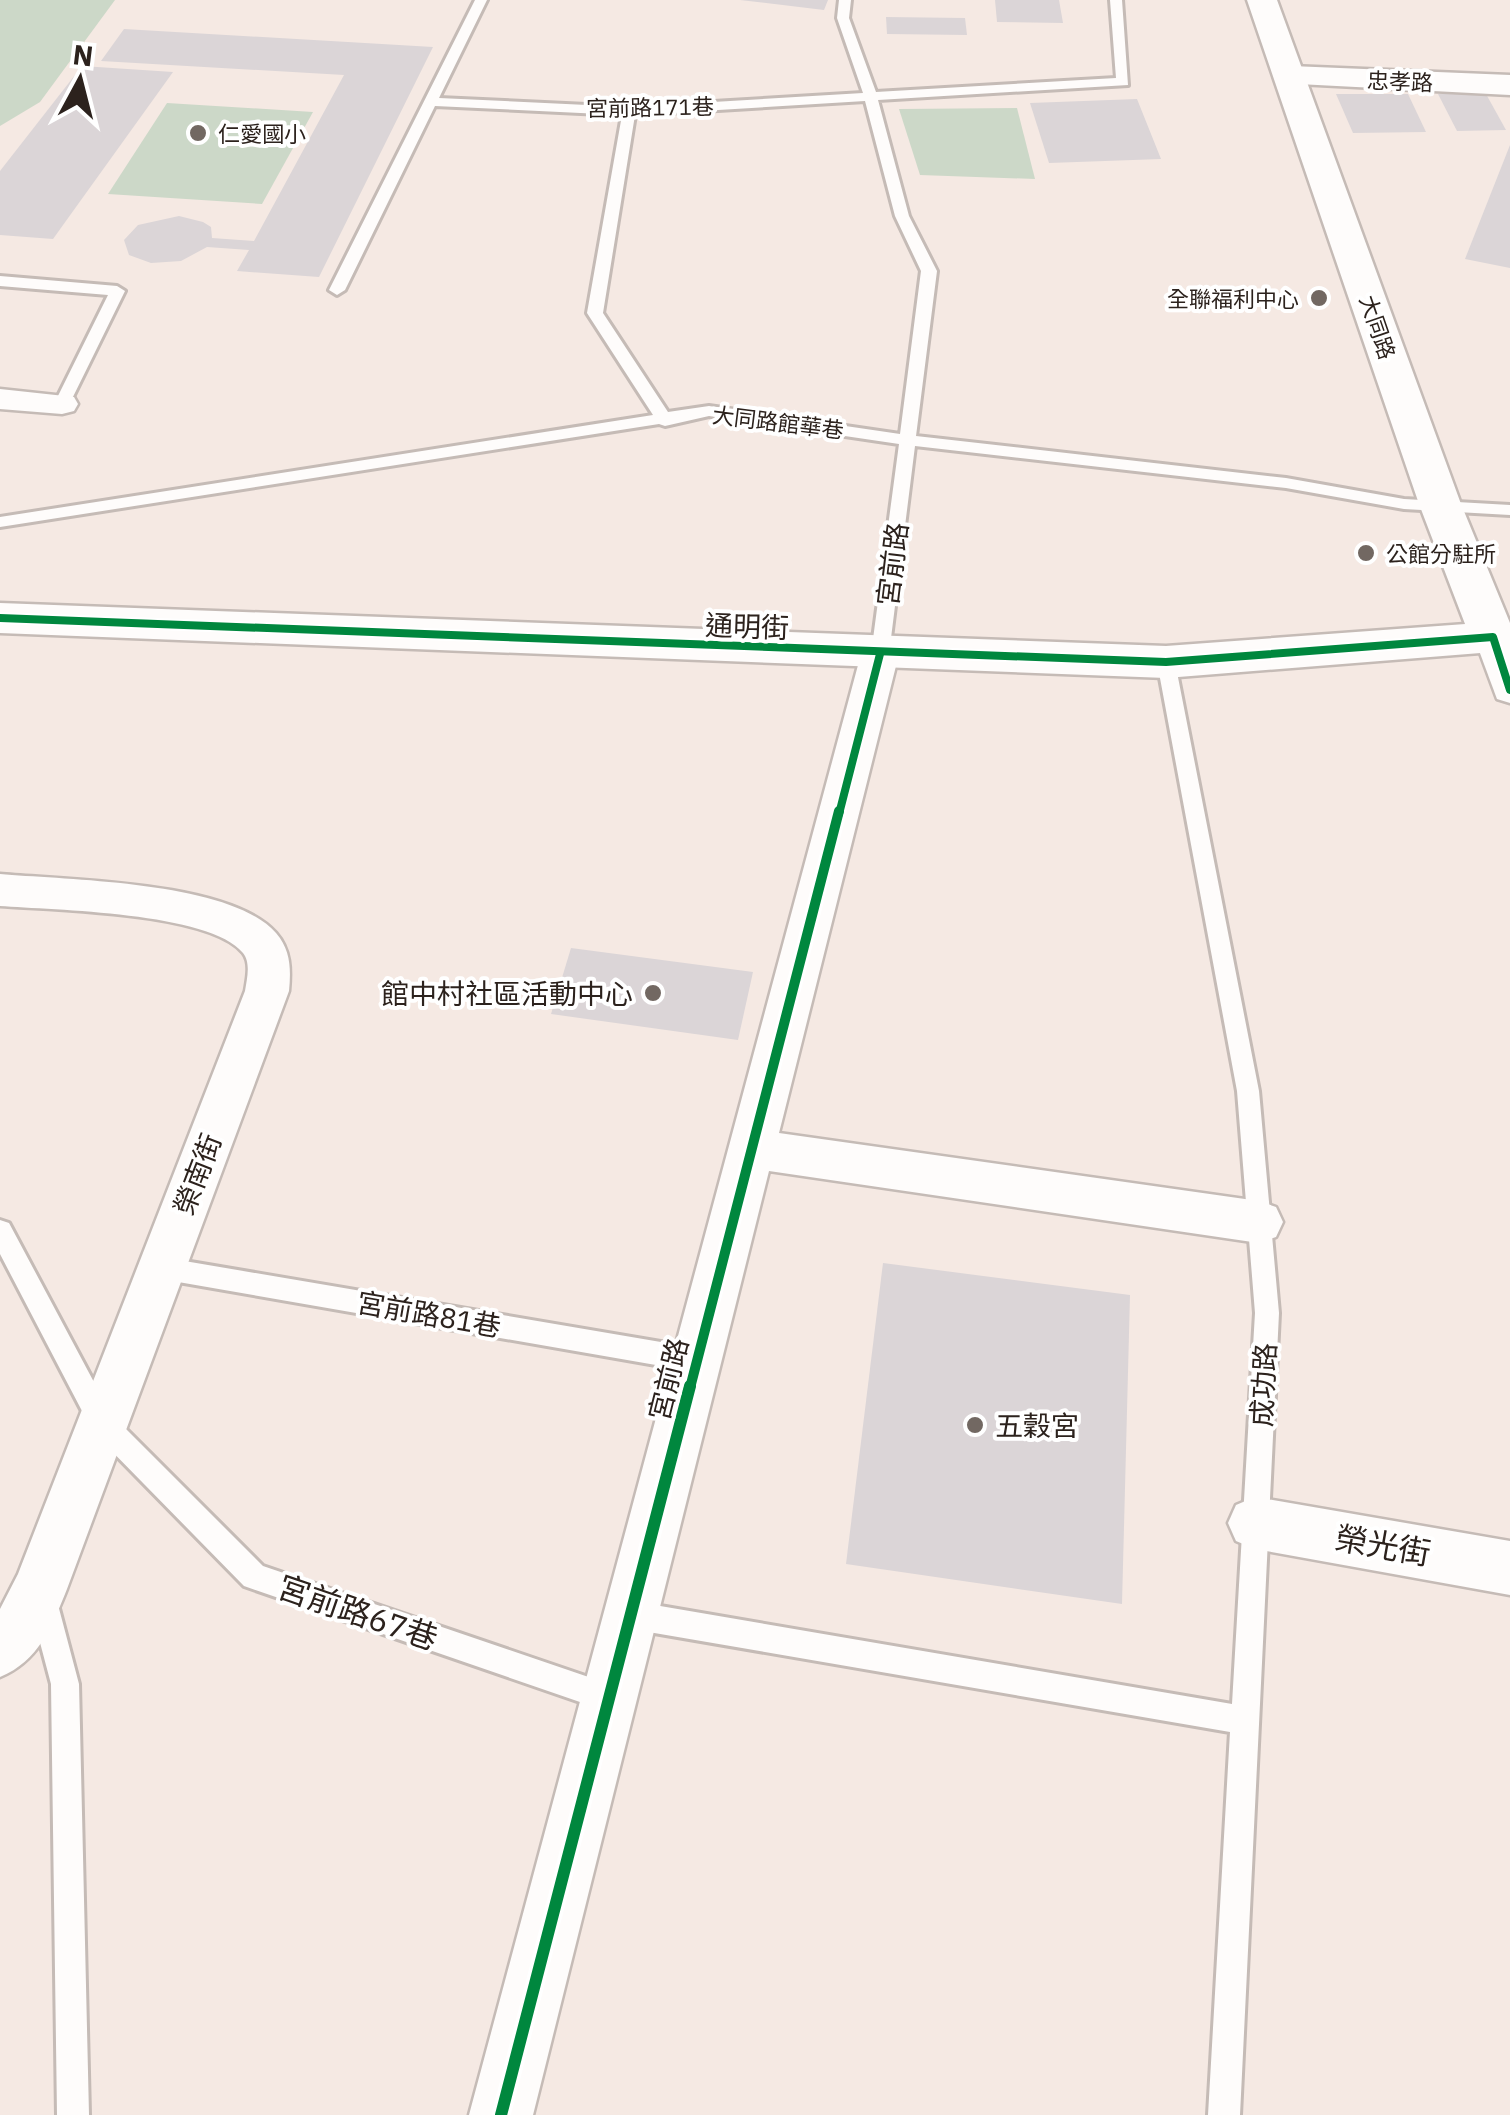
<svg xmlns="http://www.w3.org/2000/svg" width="1510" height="2115" viewBox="0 0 1510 2115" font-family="'IBM Plex Sans','Noto Sans TC',sans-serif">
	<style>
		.green { fill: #ccd8c8 }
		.building { fill: #dbd5d7 }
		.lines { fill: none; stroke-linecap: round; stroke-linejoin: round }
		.service-casing { stroke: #c5bbb6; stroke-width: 6 }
		.minor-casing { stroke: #c5bbb6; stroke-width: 5 }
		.tertiary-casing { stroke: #c5bbb6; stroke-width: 5 }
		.primary-casing { stroke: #c5bbb6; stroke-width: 5 }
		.service { fill: #fefcfb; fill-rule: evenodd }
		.minor { fill: #fefcfb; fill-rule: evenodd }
		.tertiary { fill: #fefcfb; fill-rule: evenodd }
		.primary { fill: #fefcfb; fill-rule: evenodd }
		.cycleway-far2-casing { stroke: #fff; stroke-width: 12 }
		.cycleway-far1-casing { stroke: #fff; stroke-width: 16 }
		.cycleway-casing { stroke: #fff; stroke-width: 19 }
		.cycleway-far2 { stroke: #00873e; stroke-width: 8 }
		.cycleway-far1 { stroke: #00873e; stroke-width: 10 }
		.cycleway { stroke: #00873e; stroke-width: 12 }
		.poi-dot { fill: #726862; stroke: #fff; stroke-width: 4 }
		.labels { text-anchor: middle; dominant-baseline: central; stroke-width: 8; stroke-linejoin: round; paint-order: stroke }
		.far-street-label { font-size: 22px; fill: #2c221d; stroke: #fff }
		.far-poi-label { font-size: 22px; fill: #2c221d; stroke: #fff; text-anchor: start }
		.street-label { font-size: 28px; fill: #2c221d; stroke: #fff }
		.poi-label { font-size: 28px; fill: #2c221d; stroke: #fff; text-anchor: end }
		.near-street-label { font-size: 32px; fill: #2c221d; stroke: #fff }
	</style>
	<rect width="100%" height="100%" fill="#f5e9e3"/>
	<g class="green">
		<path d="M0 0H115L40 102 0 126Z"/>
		<path d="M167 103 313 112 262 204 108 194Z"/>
		<path d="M1017 108 1035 179 920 175 899 109Z"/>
	</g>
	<g class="building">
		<path d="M740 0H828L824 10Z"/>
		<path d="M995 0H1059L1063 23 997 22Z"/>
		<path d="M886 17 965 18 967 35 887 34Z"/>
		<path d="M124 29 433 47 319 277 237 271 249 250 207 247 181 261 151 263 129 255 124 240 138 225 179 216 203 222 211 227 212 238 254 241 344 75 101 61Z"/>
		<path d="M82 66 173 72 53 239 0 235V171Z"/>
		<path d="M1336 94H1408L1426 132 1353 133Z"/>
		<path d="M1438 94H1486L1506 130 1457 131Z"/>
		<path d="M1137 99 1161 159 1049 163 1030 103Z"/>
		<path d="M1510 145V268L1465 259Z"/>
		<path d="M571 948 753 972 738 1040 551 1014Z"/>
		<path d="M883 1263 1130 1295 1122 1604 846 1564Z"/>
	</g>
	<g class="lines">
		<defs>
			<g id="service">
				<path d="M475 0H487L439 98 629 107 863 93 837 18 839 0H851L849 18 876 92 1116 78 1110 0H1122L1128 85 878 100 909 216 937 271 916 436 1286 478 1404 499 1510 505V515L1404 509 1286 488 915 446 889 654 880 660 871 654 899 444 709 416 665 426 659 424 0 527V517L653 415 587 313 622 115 435 106 345 290 337 295 329 290ZM865 101 895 216 921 271 900 434 709 406 668 412 603 313 635 115Z"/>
				<path d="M0 276 117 286 125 291 68 407 54 404 108 295 0 286Z"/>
				<path d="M1166 656 1175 662 1259 1091 1279 1313 1240 2115H1208L1230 1732 631 1629 621 1625 617 1615 621 1605 631 1601 1232 1704 1255 1313 1237 1091 1157 662Z"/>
				<path d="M0 1220 9 1223 111 1414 263 1566 609 1684 619 1688 623 1698 619 1708 609 1712 244 1586 93 1432 0 1254Z"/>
				<path d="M161 1257 696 1348 705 1352 709 1360 705 1368 696 1372 161 1279 152 1276 149 1268 152 1260Z"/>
				<path d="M43 1587 53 1591 57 1601 79 1684 89 2115H57L51 1684 29 1601 33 1591Z"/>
			</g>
			<g id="minor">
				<path d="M0 389 74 397 78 404 74 411 62 414 0 409Z"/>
				<path d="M1493 625 1506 628 1510 634V703L1497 699 1474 637 1480 628Z"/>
				<path d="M880 641 893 645 899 654 779 1133 1259 1201 1276 1207 1283 1222 1276 1237 1259 1243 769 1171 533 2115H469L861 654 867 645Z"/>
				<path d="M0 874C67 880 231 881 276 933 291 950 291 970 289 991L67 1589C52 1626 39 1661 0 1677V1609L18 1574 245 991C247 979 251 963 243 953 210 912 53 910 0 906Z"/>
				<path d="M1255 1497 1510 1541V1595L1255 1549 1236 1541 1228 1523 1236 1505Z"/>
			</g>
			<g id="tertiary">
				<path d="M1291 66 1510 75V95L1279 83 1275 76 1279 69Z"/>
				<path d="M0 603 1166 646 1493 622 1509 626 1510 646 1493 652 1166 678 0 633Z"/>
			</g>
			<path id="primary" d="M1247 0H1277L1461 504 1510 623V653L1477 648 1470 637 1419 504Z"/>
		</defs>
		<use href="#service" class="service-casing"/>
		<use href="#minor" class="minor-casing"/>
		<use href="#tertiary" class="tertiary-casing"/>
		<use href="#primary" class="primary-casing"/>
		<use href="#service" class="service"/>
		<use href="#minor" class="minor"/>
		<use href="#tertiary" class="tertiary"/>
		<use href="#primary" class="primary"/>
		<defs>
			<g id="cycleway-far2">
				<path d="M0 618 1166 662 1493 637 1510 690"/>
				<path d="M839 814 880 654"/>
			</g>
			<path id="cycleway-far1" d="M690 1388 839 811"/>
			<path id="cycleway" d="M501 2115 690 1386"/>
		</defs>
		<use href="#cycleway-far2" class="cycleway-far2-casing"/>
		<use href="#cycleway-far1" class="cycleway-far1-casing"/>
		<use href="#cycleway" class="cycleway-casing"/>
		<use href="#cycleway-far2" class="cycleway-far2"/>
		<use href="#cycleway-far1" class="cycleway-far1"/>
		<use href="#cycleway" class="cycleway"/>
	</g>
	<g class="poi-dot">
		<circle cx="198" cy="133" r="10"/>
		<circle cx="1319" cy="298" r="10"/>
		<circle cx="1366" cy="553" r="10"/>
		<circle cx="653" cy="993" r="10"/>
		<circle cx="975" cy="1425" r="10"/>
	</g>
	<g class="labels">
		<g class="far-street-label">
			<text transform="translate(1400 81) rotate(2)">忠孝路</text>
			<text transform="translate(650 107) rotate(-1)">宮前路171巷</text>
			<text transform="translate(1378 327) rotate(71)">大同路</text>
			<text transform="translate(778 422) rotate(7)">大同路館華巷</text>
		</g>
		<g class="far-poi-label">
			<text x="218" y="133">仁愛國小</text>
			<text x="1299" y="298" text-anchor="end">全聯福利中心</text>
			<text x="1386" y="553">公館分駐所</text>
		</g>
		<g class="street-label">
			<text transform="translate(892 564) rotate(-83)">宮前路</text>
			<text transform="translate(747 626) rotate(2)">通明街</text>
			<text transform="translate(197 1174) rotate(-69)">榮南街</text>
			<text transform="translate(429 1314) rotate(10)">宮前路81巷</text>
			<text transform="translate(668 1379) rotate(-76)">宮前路</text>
			<text transform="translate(1263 1385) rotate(-87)">成功路</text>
		</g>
		<g class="poi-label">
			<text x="633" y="993">館中村社區活動中心</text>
			<text x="995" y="1425" text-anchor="start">五穀宮</text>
		</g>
		<g class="near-street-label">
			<text transform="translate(1383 1545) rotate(10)">榮光街</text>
			<text transform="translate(358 1612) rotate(19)">宮前路67巷</text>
		</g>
	</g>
	<g transform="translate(80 80) rotate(7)" stroke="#ffffff" stroke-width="8" paint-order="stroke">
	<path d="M0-8L18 38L0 25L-18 38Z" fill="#2c221d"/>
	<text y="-15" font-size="28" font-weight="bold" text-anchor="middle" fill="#2c221d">N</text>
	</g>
</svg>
